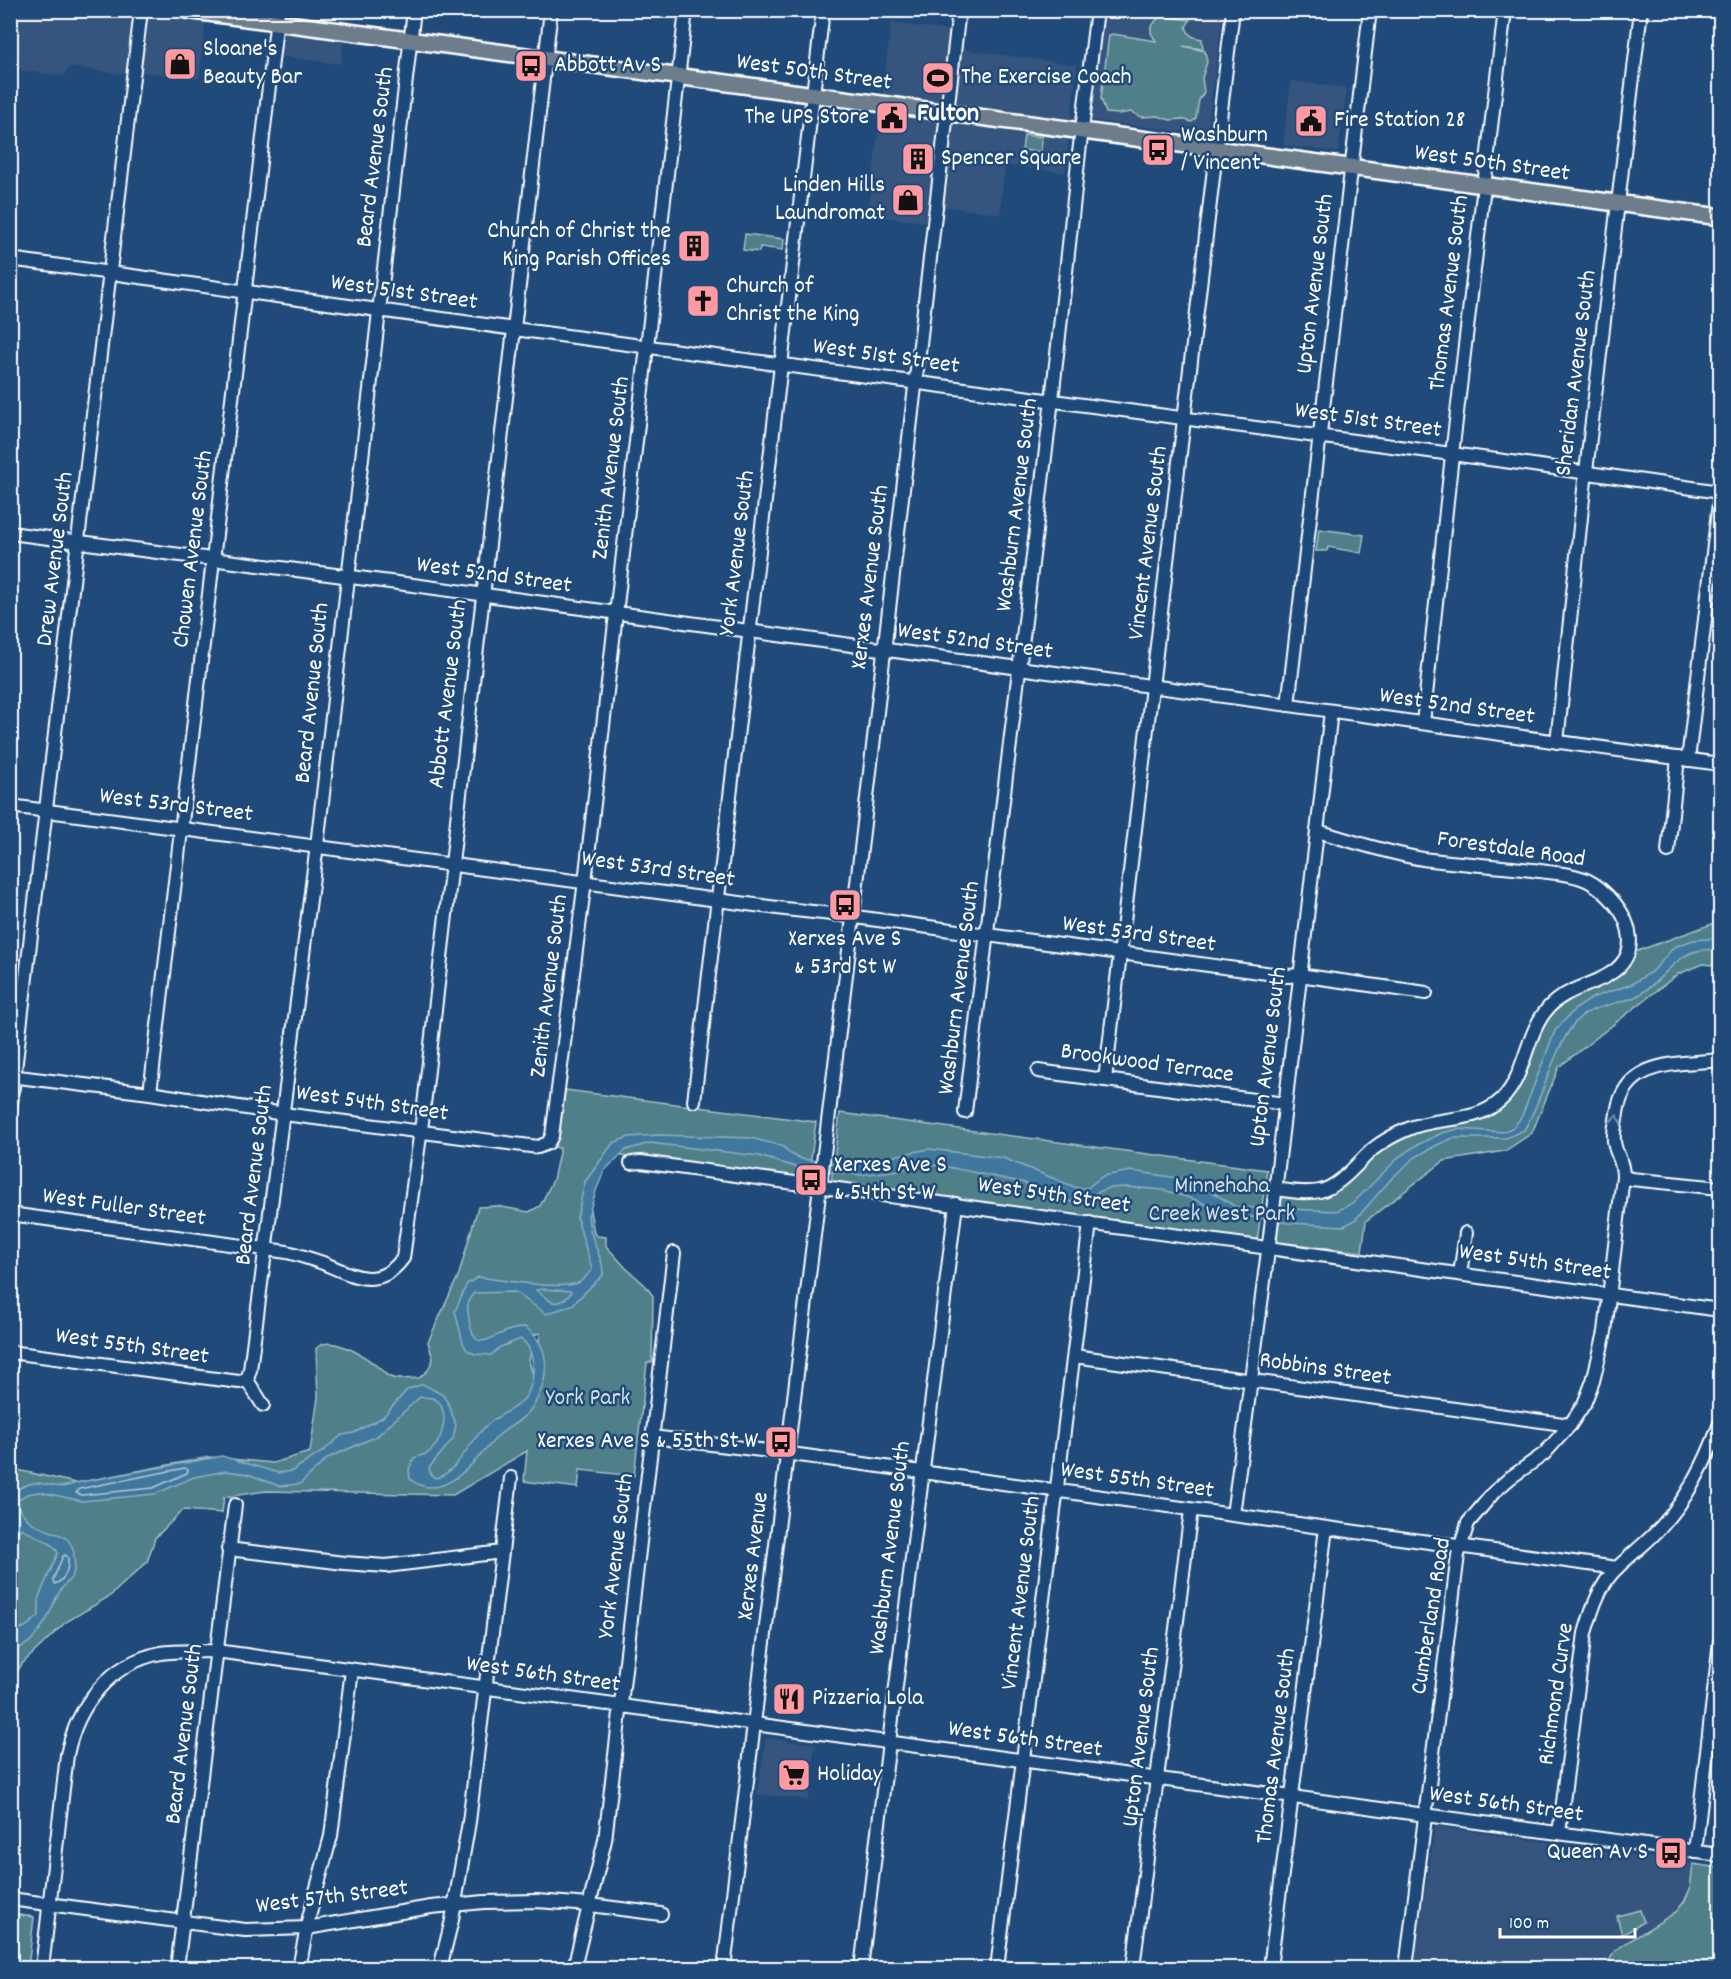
<svg xmlns="http://www.w3.org/2000/svg" width="1731" height="1979" viewBox="0 0 1731 1979" font-family="Dekko,sans-serif">
	<style>
		.built { fill: #34557e }
		.green { fill: #50808a; stroke: #a8c0c4; stroke-width: 1.5; fill-rule: evenodd }
		.water { fill: #41789d; stroke: #8daec4; stroke-width: 1.5; fill-rule: evenodd }
		.lines { fill: none; stroke-linecap: round; stroke-linejoin: round }
		.shore { stroke: #b3c9d8; stroke-width: 1.5 }
		.minor-casing { stroke: #fff; stroke-width: 16 }
		.major-casing { stroke: #fff; stroke-width: 20 }
		.minor { stroke: #1f4a7a; stroke-width: 12 }
		.major { stroke: #6d7d8c; stroke-width: 15 }
		.oneway { stroke: #7992af }
		.labels { text-anchor: middle; dominant-baseline: central; stroke-width: 5; stroke-linejoin: round; paint-order: stroke }
		.poi-label { font-size: 24px; fill: #fff; stroke: #1f4a7a; text-anchor: start }
		.street-label { font-size: 24px; fill: #fff; stroke: #1f4a7a }
		.park-label { font-size: 24px; fill: #d3dfe2; stroke: #1f4a7a }
		.neighbourhood-label { font-size: 26px; font-weight: bold; fill: #fff; stroke: #1f4a7a }
	</style>
	<rect width="100%" height="100%" fill="#1f4a7a"/>
	<filter id="ink" filterUnits="userSpaceOnUse"><feTurbulence type="fractalNoise" baseFrequency=".0167" numOctaves="2"/><feDisplacementMap in="SourceGraphic" scale="12" xChannelSelector="R" yChannelSelector="G"/><feConvolveMatrix kernelMatrix="1 2 1 2 8 2 1 2 1" color-interpolation-filters="sRGB"/></filter>
	<g filter="url(#ink)">
		<g class="built">
			<path d="M11 11H207L199 79 145 72 121 74 69 67 64 76 11 69Z"/>
			<path d="M1105 11H1223L1207 135 1091 120Z"/>
			<path d="M891 23 946 30 967 50 1077 65 1065 173 1005 165 1000 214 949 207 923 222 868 215Z"/>
			<path d="M285 31 343 39 341 64 278 56 281 37Z"/>
			<path d="M1291 81 1347 88 1338 152 1283 145Z"/>
			<path d="M766 1738 815 1744 808 1800 757 1794Z"/>
			<path d="M1435 1826 1693 1864 1690 1889 1684 1902 1676 1913 1615 1950 1608 1963 1607 1968H1414Z"/>
		</g>
		<g class="green">
			<path d="M1163 16 1190 20 1186 27C1189 36 1192 37 1202 39L1203 49 1183 46 1205 51 1207 62 1202 78 1204 92 1199 100 1196 118 1192 122 1181 119 1170 120 1158 116 1141 117 1131 112 1118 114 1106 113 1101 98 1109 35 1113 34 1156 41 1151 33V27L1158 18Z"/>
			<path d="M1024 135 1042 137 1041 152 1022 150Z"/>
			<path d="M745 234 784 239 783 250 760 247 759 252 743 250Z"/>
			<path d="M1319 529 1364 535 1361 553 1328 547 1327 551H1316Z"/>
			<path d="M1720 921V966L1703 964 1678 974 1559 1067 1532 1133 1505 1151 1444 1161 1366 1221 1362 1252 1278 1242 1277 1234 1282 1197 1322 1191 1376 1147 1503 1099 1536 1025 1578 988 1632 953Z"/>
			<path d="M565 1090 816 1122 808 1180 606 1154 585 1182 594 1233 597 1236 606 1237V1246L626 1268 645 1285 653 1296 652 1362 647 1363 634 1476 580 1470 578 1488 524 1481 527 1451 453 1495 266 1491 224 1497 222 1513 183 1510 155 1538 147 1562 110 1596 66 1622 22 1664 11 1681V1466L13 1469 76 1483 209 1457 273 1463 310 1452 318 1397 316 1349C328 1332 367 1357 379 1368 383 1371 385 1375 390 1377 398 1381 410 1378 419 1378L428 1370 433 1359 428 1342 459 1274 478 1207 497 1206 529 1212 540 1206 553 1180 560 1148 551 1147 559 1135ZM540 1333 535 1378H534L529 1361 534 1335Z"/>
			<path d="M840 1113 1267 1170 1257 1242 831 1183Z"/>
			<path d="M1693 1864 1720 1868V1968H1607L1608 1963 1615 1950 1676 1912 1684 1902 1690 1889Z"/>
			<path d="M1640 1910 1644 1922 1622 1935 1617 1916Z"/>
			<path d="M11 1914 34 1917 28 1968H11Z"/>
		</g>
		<path class="water" d="M1720 938V950C1711 949 1702 949 1693 952 1670 961 1657 987 1635 997 1614 1006 1587 1005 1573 1025 1550 1057 1544 1097 1524 1130L1506 1138H1453L1437 1145 1414 1158 1393 1177 1355 1220 1344 1226 1289 1223 1253 1217 1231 1218 1199 1201 1164 1190 1126 1187 1108 1188 1075 1202 1061 1200 1025 1183 938 1165 861 1175 799 1168 759 1156 650 1143 626 1150 605 1170 597 1188 588 1216 590 1230 602 1264 603 1275 572 1305 546 1314 515 1292 474 1293C466 1301 467 1308 469 1319 474 1351 484 1341 507 1331 513 1329 519 1328 525 1327 554 1348 549 1382 531 1409 524 1420 509 1426 499 1435 479 1455 444 1507 410 1479L409 1469 414 1458C418 1456 424 1455 428 1453 442 1443 449 1417 439 1402L433 1398 420 1397 377 1436 328 1458 300 1484 279 1486 248 1474 226 1471 194 1477 155 1494 82 1501 40 1492 27 1494 18 1500C18 1507 20 1511 25 1516 41 1537 72 1526 74 1556 75 1562 75 1569 73 1574 70 1581 62 1586 59 1593 53 1602 51 1613 45 1622 36 1635 28 1649 11 1649L10 1631 24 1628 39 1616V1597L58 1553C50 1538 34 1538 22 1528L16 1533 11 1529V1493C18 1489 28 1482 38 1483 53 1485 60 1490 76 1483L222 1456 278 1473 292 1471 322 1452 342 1435 354 1433 383 1417 407 1390 423 1384 443 1395 449 1405 456 1425 453 1439 429 1468 431 1475 435 1478C456 1475 471 1439 486 1426 497 1415 513 1411 524 1399 536 1384 537 1351 521 1339L500 1347 491 1355 475 1354 467 1350 463 1343 455 1311 467 1284 478 1277C500 1280 560 1290 578 1283 584 1280 588 1274 592 1269L577 1218 585 1182 613 1143 629 1137 659 1135 751 1138 782 1146 791 1154 802 1159 847 1165 873 1162 899 1155 929 1149 1003 1158 1077 1188H1087L1103 1176 1131 1171 1184 1179 1204 1187 1236 1207 1337 1211 1354 1202 1400 1156 1417 1145 1442 1133 1458 1129 1503 1132 1514 1127 1522 1116 1555 1031 1574 1010 1594 997 1632 984 1654 970 1674 947 1693 940ZM543 1289 570 1291 571 1293C556 1311 549 1300 536 1290Z"/>
		<g class="lines">
			<g class="shore">
				<path d="M185 1468 188 1470 187 1473 153 1488 82 1495 76 1493 79 1489Z"/>
				<path d="M66 1555 68 1558C69 1569 65 1580 55 1584L53 1580 63 1556Z"/>
			</g>
			<defs>
				<g id="minor">
					<path d="M10 259 522 330 1519 463 1720 492"/>
					<path d="M10 533 413 585 1720 764"/>
					<path d="M1288 705 1370 10"/>
					<path d="M1423 723 1453 446 1505 10"/>
					<path d="M1557 742 1585 480 1641 10"/>
					<path d="M1688 760 1720 495"/>
					<path d="M10 806 785 909 841 915 1288 976 1299 975 1426 993"/>
					<path d="M1668 851 1678 758"/>
					<path d="M1038 1071 1285 1104"/>
					<path d="M10 1076 150 1093 284 1114 538 1147 548 1143 552 1136 586 873 686 10"/>
					<path d="M1105 1080 1233 10"/>
					<path d="M150 1093 278 10"/>
					<path d="M694 1101 823 10"/>
					<path d="M10 1112 141 10"/>
					<path d="M965 1112 1052 400 1079 153 1097 10"/>
					<path d="M631 1163 641 1162 1720 1310"/>
					<path d="M1623 1176 1631 1179 1720 1188"/>
					<path d="M1275 1189C1290 1191 1305 1194 1320 1191 1341 1186 1357 1163 1373 1149 1383 1141 1396 1134 1408 1129 1440 1115 1475 1125 1502 1099 1526 1076 1525 1033 1549 1007 1566 989 1588 987 1608 975 1643 955 1631 918 1607 895 1600 888 1591 881 1581 878 1568 873 1553 873 1540 871 1501 866 1462 864 1423 859 1387 853 1352 841 1317 831"/>
					<path d="M10 1214 287 1252C299 1255 311 1259 323 1263 354 1276 379 1291 403 1258L422 1122 551 10"/>
					<path d="M1460 1274 1466 1233"/>
					<path d="M10 1352 239 1382 247 1380"/>
					<path d="M1074 1356 1570 1425"/>
					<path d="M247 1380 250 1370 318 837 414 10"/>
					<path d="M247 1380 263 1405"/>
					<path d="M652 1437 777 1452 1617 1568"/>
					<path d="M1233 1515 1270 1236 1331 711"/>
					<path d="M228 1549 344 1563 386 1566 502 1552"/>
					<path d="M1559 1833 1585 1633C1592 1610 1599 1585 1617 1568 1631 1554 1648 1542 1661 1527 1688 1498 1707 1460 1720 1423"/>
					<path d="M1695 1852 1720 1641"/>
					<path d="M10 1899 245 1930 307 1928 431 1907 484 1902 537 1901 590 1905 661 1914"/>
					<path d="M42 1968 67 1755C77 1706 109 1663 161 1653 179 1650 197 1652 216 1651L1720 1855"/>
					<path d="M177 1968 235 1505"/>
					<path d="M299 1968 309 1917 331 1836 352 1670"/>
					<path d="M440 1968 452 1920 469 1822 511 1478"/>
					<path d="M574 1968 605 1840 674 1253"/>
					<path d="M724 1968 852 926 959 10"/>
					<path d="M861 1968 956 1204"/>
					<path d="M997 1968 1090 1223"/>
					<path d="M1133 1968 1191 1510"/>
					<path d="M1270 1968 1326 1528"/>
					<path d="M1406 1968 1458 1555 1468 1523 1494 1492 1510 1478 1544 1454 1570 1425 1584 1404 1593 1381 1605 1332 1623 1176C1623 1159 1615 1154 1614 1141 1613 1132 1616 1122 1617 1113 1625 1058 1679 1065 1720 1060"/>
				</g>
				<path id="major" d="M186 10 1720 217"/>
			</defs>
			<use href="#minor" class="minor-casing"/>
			<use href="#major" class="major-casing"/>
			<use href="#minor" class="minor"/>
			<use href="#major" class="major"/>
		</g>
		<defs><path id="oneway-chevron" d="M-2-3.5L2.5 0L-2 3.5" fill="none" stroke-width="1.6" stroke-linecap="round" stroke-linejoin="round" transform="scale(1.5)"/></defs>
		<use class="oneway" href="#oneway-chevron" transform="translate(1616 1119) rotate(-82)"/>
	</g>
	<defs>
		<symbol id="shop-square" viewBox="-11 -11 22 22"><rect x="-9" y="-9" width="18" height="18" rx="4" fill="#ff9aa2" stroke="#1f4a7a"/><path d="M-5-2.5h2.3a2.7 3.5 0 0 1 5.4 0H5L5.5 6h-11ZM-1.5-2.5h3a1.5 2.3 0 0 0-3 0Z" fill="#111"/></symbol>
		<symbol id="bus-square" viewBox="-11 -11 22 22"><rect x="-9" y="-9" width="18" height="18" rx="4" fill="#ff9aa2" stroke="#1f4a7a"/><path d="M-5-6H5V4H4V6H2V4H-2V6H-4V4H-5ZM-3.5-4V0h7V-4ZM-3.5 1.2v1.5H-2V1.2ZM2 1.2v1.5H3.5V1.2Z" fill="#111"/></symbol>
		<symbol id="stadium-square" viewBox="-11 -11 22 22"><rect x="-9" y="-9" width="18" height="18" rx="4" fill="#ff9aa2" stroke="#1f4a7a"/><path d="M0-5a6.5 5 0 1 0 0 10a6.5 5 0 1 0 0-10ZM-3.5-1.8h7v3.6h-7Z" fill="#111"/></symbol>
		<symbol id="civic-square" viewBox="-11 -11 22 22"><rect x="-9" y="-9" width="18" height="18" rx="4" fill="#ff9aa2" stroke="#1f4a7a"/><path d="M-.6-6.5H3V-4.5H.6V-3L4-1V1h2V6H-6V1h2V-1L-.6-3ZM-1.2 2.5V6h2.4V2.5Z" fill="#111"/></symbol>
		<symbol id="building-square" viewBox="-11 -11 22 22"><rect x="-9" y="-9" width="18" height="18" rx="4" fill="#ff9aa2" stroke="#1f4a7a"/><path d="M-4-6H4V6H1V3H-1V6H-4ZM-2.5-4.3h1.7v1.8h-1.7ZM.8-4.3h1.7v1.8H.8ZM-2.5-1h1.7V.8h-1.7ZM.8-1h1.7V.8H.8Z" fill="#111"/></symbol>
		<symbol id="church-square" viewBox="-11 -11 22 22"><rect x="-9" y="-9" width="18" height="18" rx="4" fill="#ff9aa2" stroke="#1f4a7a"/><path d="M-1.2-6h2.4v3.5h3.3v2.4h-3.3V6h-2.4V-.1h-3.3v-2.4h3.3Z" fill="#111"/></symbol>
		<symbol id="restaurant-square" viewBox="-11 -11 22 22"><rect x="-9" y="-9" width="18" height="18" rx="4" fill="#ff9aa2" stroke="#1f4a7a"/><path d="M-5-6h1v4h1v-4h1v4h1v-4h1v5L-1.5 .5V6h-2V.5L-5-1ZM5-6V6H3V1.5H1.5Q1.5-4 5-6Z" fill="#111"/></symbol>
		<symbol id="supermarket-square" viewBox="-11 -11 22 22"><rect x="-9" y="-9" width="18" height="18" rx="4" fill="#ff9aa2" stroke="#1f4a7a"/><path d="M-6-5.5h2.5l.6 2H6L4.5 2H-2.5L-4.4-4H-6ZM-1.5 3.2a1.3 1.3 0 1 0 .1 0ZM3 3.2a1.3 1.3 0 1 0 .1 0Z" fill="#111"/></symbol>
	</defs>
	<g fill-rule="evenodd">
		<use href="#shop-square" x="161" y="45" width="38" height="38"/>
		<use href="#bus-square" x="512" y="47" width="38" height="38"/>
		<use href="#stadium-square" x="919" y="59" width="38" height="38"/>
		<use href="#civic-square" x="873" y="99" width="38" height="38"/>
		<use href="#civic-square" x="1292" y="102" width="38" height="38"/>
		<use href="#bus-square" x="1139" y="131" width="38" height="38"/>
		<use href="#building-square" x="899" y="140" width="38" height="38"/>
		<use href="#shop-square" x="889" y="181" width="38" height="38"/>
		<use href="#building-square" x="675" y="227" width="38" height="38"/>
		<use href="#church-square" x="684" y="282" width="38" height="38"/>
		<use href="#bus-square" x="826" y="886" width="38" height="38"/>
		<use href="#bus-square" x="792" y="1161" width="38" height="38"/>
		<use href="#bus-square" x="762" y="1423" width="38" height="38"/>
		<use href="#restaurant-square" x="770" y="1680" width="38" height="38"/>
		<use href="#supermarket-square" x="775" y="1756" width="38" height="38"/>
		<use href="#bus-square" x="1652" y="1834" width="38" height="38"/>
	</g>
	<g class="labels">
		<g class="poi-label">
			<text x="203" y="50">Sloane's<tspan x="203" dy="28">Beauty Bar</tspan></text>
			<text x="554" y="66">Abbott Av S</text>
			<text x="961" y="78">The Exercise Coach</text>
			<text x="869" y="118" text-anchor="end">The UPS Store</text>
			<text x="1334" y="121">Fire Station 28</text>
			<text x="1181" y="136">Washburn<tspan x="1181" dy="28">/ Vincent</tspan></text>
			<text x="941" y="159">Spencer Square</text>
			<text x="885" y="186" text-anchor="end">Linden Hills<tspan x="885" dy="28">Laundromat</tspan></text>
			<text x="671" y="232" text-anchor="end">Church of Christ the<tspan x="671" dy="28">King Parish Offices</tspan></text>
			<text x="726" y="287">Church of<tspan x="726" dy="28">Christ the King</tspan></text>
			<text x="845" y="940" text-anchor="middle">Xerxes Ave S<tspan x="845" dy="28">&amp; 53rd St W</tspan></text>
			<text x="834" y="1166">Xerxes Ave S<tspan x="834" dy="28">&amp; 54th St W</tspan></text>
			<text x="758" y="1442" text-anchor="end">Xerxes Ave S &amp; 55th St W</text>
			<text x="812" y="1699">Pizzeria Lola</text>
			<text x="817" y="1775">Holiday</text>
			<text x="1648" y="1853" text-anchor="end">Queen Av S</text>
		</g>
		<g class="street-label">
			<text transform="translate(814 73) rotate(8)">West 50th Street</text>
			<text transform="translate(376 157) rotate(-83)">Beard Avenue South</text>
			<text transform="translate(1492 164) rotate(8)">West 50th Street</text>
			<text transform="translate(1316 284) rotate(-83)">Upton Avenue South</text>
			<text transform="translate(404 293) rotate(8)">West 51st Street</text>
			<text transform="translate(1450 293) rotate(-83)">Thomas Avenue South</text>
			<text transform="translate(886 357) rotate(8)">West 51st Street</text>
			<text transform="translate(1577 373) rotate(-83)">Sheridan Avenue South</text>
			<text transform="translate(1368 421) rotate(8)">West 51st Street</text>
			<text transform="translate(612 468) rotate(-83)">Zenith Avenue South</text>
			<text transform="translate(1018 505) rotate(-83)">Washburn Avenue South</text>
			<text transform="translate(1149 543) rotate(-83)">Vincent Avenue South</text>
			<text transform="translate(194 549) rotate(-83)">Chowen Avenue South</text>
			<text transform="translate(738 553) rotate(-83)">York Avenue South</text>
			<text transform="translate(56 559) rotate(-83)">Drew Avenue South</text>
			<text transform="translate(494 576) rotate(8)">West 52nd Street</text>
			<text transform="translate(871 577) rotate(-83)">Xerxes Avenue South</text>
			<text transform="translate(975 642) rotate(8)">West 52nd Street</text>
			<text transform="translate(313 693) rotate(-84)">Beard Avenue South</text>
			<text transform="translate(449 694) rotate(-83)">Abbott Avenue South</text>
			<text transform="translate(1457 707) rotate(8)">West 52nd Street</text>
			<text transform="translate(176 806) rotate(7)">West 53rd Street</text>
			<text transform="translate(1511 850) rotate(8)">Forestdale Road</text>
			<text transform="translate(658 870) rotate(8)">West 53rd Street</text>
			<text transform="translate(1139 935) rotate(8)">West 53rd Street</text>
			<text transform="translate(550 986) rotate(-83)">Zenith Avenue South</text>
			<text transform="translate(960 988) rotate(-83)">Washburn Avenue South</text>
			<text transform="translate(1269 1057) rotate(-83)">Upton Avenue South</text>
			<text transform="translate(1147 1064) rotate(8)">Brookwood Terrace</text>
			<text transform="translate(372 1104) rotate(8)">West 54th Street</text>
			<text transform="translate(255 1175) rotate(-83)">Beard Avenue South</text>
			<text transform="translate(1054 1196) rotate(8)">West 54th Street</text>
			<text transform="translate(124 1208) rotate(8)">West Fuller Street</text>
			<text transform="translate(1535 1263) rotate(8)">West 54th Street</text>
			<text transform="translate(132 1347) rotate(8)">West 55th Street</text>
			<text transform="translate(1325 1370) rotate(8)">Robbins Street</text>
			<text transform="translate(1137 1481) rotate(8)">West 55th Street</text>
			<text transform="translate(891 1548) rotate(-83)">Washburn Avenue South</text>
			<text transform="translate(617 1556) rotate(-83)">York Avenue South</text>
			<text transform="translate(754 1556) rotate(-83)">Xerxes Avenue</text>
			<text transform="translate(1022 1593) rotate(-83)">Vincent Avenue South</text>
			<text transform="translate(1432 1616) rotate(-81)">Cumberland Road</text>
			<text transform="translate(543 1675) rotate(8)">West 56th Street</text>
			<text transform="translate(1557 1694) rotate(-82)">Richmond Curve</text>
			<text transform="translate(185 1734) rotate(-83)">Beard Avenue South</text>
			<text transform="translate(1142 1737) rotate(-83)">Upton Avenue South</text>
			<text transform="translate(1025 1740) rotate(8)">West 56th Street</text>
			<text transform="translate(1277 1746) rotate(-83)">Thomas Avenue South</text>
			<text transform="translate(1506 1805) rotate(8)">West 56th Street</text>
			<text transform="translate(332 1898) rotate(-7)">West 57th Street</text>
		</g>
		<g class="park-label">
			<text x="1222" y="1187">Minnehaha<tspan x="1222" dy="28">Creek West Park</tspan></text>
			<text x="588" y="1399">York Park</text>
		</g>
		<g class="neighbourhood-label">
			<text x="948" y="114">Fulton</text>
		</g>
	</g>
	<rect width="1731" height="1979" fill="none" stroke="#1f4a7a" stroke-width="36"/>
	<rect x="18" y="18" width="1695" height="1943" fill="none" stroke="#fff" stroke-width="2" filter="url(#ink)"/>
	<path d="M1500 1928v9h135v-9" fill="none" stroke="#ffffff" stroke-width="3"/>
	<text x="1509" y="1928" font-size="18" fill="#ffffff" stroke="#1f4a7a" stroke-width="4.5" paint-order="stroke">100 m</text>
</svg>
